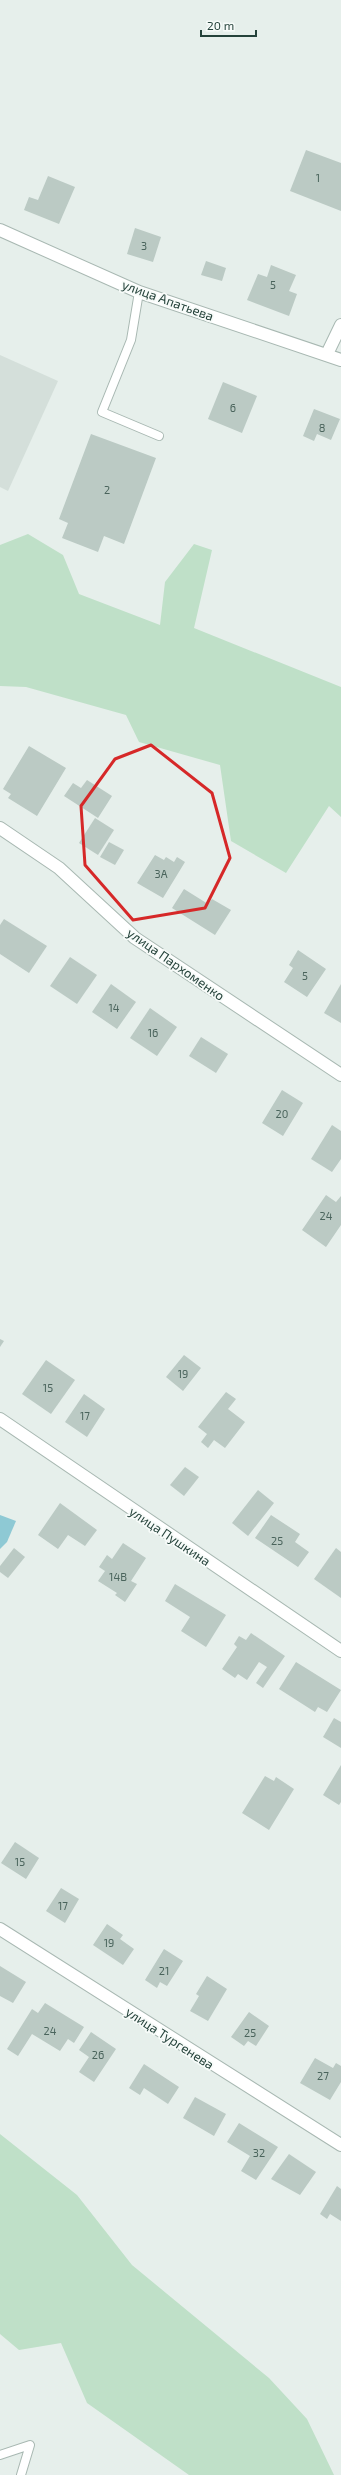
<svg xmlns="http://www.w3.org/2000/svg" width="341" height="2475" viewBox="0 0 341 2475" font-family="'Exo 2',sans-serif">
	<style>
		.built { fill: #d4dfda }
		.green { fill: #bfe0c8 }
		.water { fill: #8ec9d4 }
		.building { fill: #bbcac4 }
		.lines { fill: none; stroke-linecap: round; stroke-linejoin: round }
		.service-casing { stroke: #a8b8b2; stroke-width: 10 }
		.minor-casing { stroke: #a8b8b2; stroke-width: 14 }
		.service { stroke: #fff; stroke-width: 8 }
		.minor { stroke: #fff; stroke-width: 12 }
		.marked { fill: none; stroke: #d62828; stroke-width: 3; stroke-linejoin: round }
		.labels { text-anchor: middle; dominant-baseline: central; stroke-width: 3.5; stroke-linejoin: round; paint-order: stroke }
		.number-label { font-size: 11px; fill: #4a645c }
		.street-label { font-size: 13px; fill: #24423a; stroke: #f7fbf9 }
	</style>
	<rect width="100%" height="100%" fill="#e6efeb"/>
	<path class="built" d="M0 355 58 381 8 491 0 487Z"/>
	<g class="green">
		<path d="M28 534 63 555 79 594 160 625 165 582 194 544 212 550 194 628 341 687V817L329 806 286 873 231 841 220 765 139 742 126 715 26 687 0 686V545Z"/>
		<path d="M0 2134 77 2195 132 2265 269 2378 307 2419 334 2475H189L87 2403 61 2343 19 2350 0 2334Z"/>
	</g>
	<path class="water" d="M0 1515 16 1521 7 1542 0 1549Z"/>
	<g class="building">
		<path d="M306 150 341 163V211L290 191Z"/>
		<path d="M48 176 75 187 59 224 24 210 29 197 38 200Z"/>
		<path d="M135 228 161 237 153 262 127 254Z"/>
		<path d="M206 261 226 268 222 281 201 275Z"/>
		<path d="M271 265 296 275 289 291 297 294 289 316 247 300 258 274 267 277Z"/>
		<path d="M223 382 257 396 242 433 208 419Z"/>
		<path d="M314 409 340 419 331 440 317 434 314 441 303 436Z"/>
		<path d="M91 434 156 458 124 544 104 536 98 552 62 538 68 523 59 519Z"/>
		<path d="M29 746 66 768 37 816 8 798 11 794 3 789Z"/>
		<path d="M87 780 112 796 98 818 64 796 73 783 81 788Z"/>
		<path d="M95 818 114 830 98 855 79 843Z"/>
		<path d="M109 842 124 850 115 865 100 857Z"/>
		<path d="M155 855 164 860 166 857 174 862 177 857 185 862 163 898 137 883Z"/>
		<path d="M184 889 208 904 212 899 231 910 215 935 172 908Z"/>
		<path d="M4 919 47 946 29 973 0 954V925Z"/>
		<path d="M298 950 326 969 307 997 284 982 293 968 289 965Z"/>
		<path d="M70 957 97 975 77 1004 50 986Z"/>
		<path d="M111 984 136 1002 117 1029 92 1012Z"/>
		<path d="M341 984V1023L324 1013Z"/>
		<path d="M150 1008 177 1027 157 1056 130 1038Z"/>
		<path d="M201 1037 228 1054 216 1073 189 1056Z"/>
		<path d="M282 1090 303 1103 283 1136 262 1123Z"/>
		<path d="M332 1125 341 1131V1159L332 1172 311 1159Z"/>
		<path d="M326 1195 336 1202 341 1196V1225L326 1247 302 1230Z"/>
		<path d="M0 1339 4 1341 0 1347Z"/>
		<path d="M184 1355 201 1368 183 1391 166 1377Z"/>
		<path d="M46 1360 75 1380 51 1414 22 1394Z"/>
		<path d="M226 1392 236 1399 228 1409 245 1422 225 1448 214 1440 208 1448 201 1442 207 1434 198 1427Z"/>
		<path d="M84 1394 105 1409 87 1437 65 1422Z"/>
		<path d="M185 1467 199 1477 184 1496 170 1485Z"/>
		<path d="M258 1490 274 1503 248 1536 232 1523Z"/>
		<path d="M60 1503 97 1530 85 1546 68 1535 58 1549 38 1535Z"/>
		<path d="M271 1515 300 1534 295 1542 309 1552 298 1567 255 1538Z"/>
		<path d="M123 1543 146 1558 131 1581 137 1584 125 1602 115 1595 117 1593 98 1581 105 1571 99 1567 107 1555 112 1559Z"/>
		<path d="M14 1548 25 1557 8 1578 0 1572V1566Z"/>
		<path d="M336 1548 341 1552V1598L314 1579Z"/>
		<path d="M175 1584 226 1615 206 1647 181 1631 190 1617 165 1601Z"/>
		<path d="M251 1633 285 1656 263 1688 256 1683 267 1667 259 1662 247 1680 238 1674 235 1678 222 1669 237 1647 234 1644 239 1636 246 1640Z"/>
		<path d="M296 1662 341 1690 327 1712 318 1707 315 1712 279 1689Z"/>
		<path d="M334 1718 341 1722V1748L323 1737Z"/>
		<path d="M341 1765V1802L339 1805 323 1795Z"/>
		<path d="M265 1776 274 1781 276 1777 294 1789 269 1830 242 1813Z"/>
		<path d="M15 1842 39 1858 26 1879 1 1863Z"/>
		<path d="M61 1888 79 1899 65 1923 46 1911Z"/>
		<path d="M107 1924 123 1935 120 1939 134 1949 123 1965 93 1945Z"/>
		<path d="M164 1949 183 1961 167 1986 160 1982 157 1988 145 1980Z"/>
		<path d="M0 1966 26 1982 13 2003 0 1996Z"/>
		<path d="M207 1976 227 1989 208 2021 190 2011 199 1996 196 1994Z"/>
		<path d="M45 2003 84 2027 74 2043 68 2039 60 2051 32 2034 18 2056 7 2049 32 2009 38 2013Z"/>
		<path d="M249 2012 269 2026 256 2046 248 2041 244 2046 231 2037Z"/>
		<path d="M91 2032 116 2049 94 2082 79 2072 89 2057 79 2050Z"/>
		<path d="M315 2058 333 2068 336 2063 341 2066V2082L330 2100 300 2083Z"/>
		<path d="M144 2064 179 2087 168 2104 144 2088 140 2095 129 2088Z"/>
		<path d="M195 2097 226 2114 214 2136 183 2118Z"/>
		<path d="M239 2123 278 2147 256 2180 241 2171 250 2156 227 2142Z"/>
		<path d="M289 2154 316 2172 300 2195 271 2179Z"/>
		<path d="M337 2186 341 2189V2221L330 2214 327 2219 320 2214Z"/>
	</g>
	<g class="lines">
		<defs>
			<g id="service">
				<path d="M139 292 131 340 102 412 159 436"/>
				<path d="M0 2455 30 2445 21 2475"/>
			</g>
			<g id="minor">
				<path d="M0 230 139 292 341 360"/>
				<path d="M327 354 341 325"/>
				<path d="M0 828 59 868 135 938 341 1075"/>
				<path d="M0 1419 341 1651"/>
				<path d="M0 1929 341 2145"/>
			</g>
		</defs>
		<use href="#service" class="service-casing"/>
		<use href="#minor" class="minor-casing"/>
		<use href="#service" class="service"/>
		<use href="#minor" class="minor"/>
	</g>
	<path class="marked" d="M151 745 212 793 230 858 205 908 133 920 85 865 81 806 115 759Z"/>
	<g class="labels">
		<g class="number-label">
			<text x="318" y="177">1</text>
			<text x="144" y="245">3</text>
			<text x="273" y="284">5</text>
			<text x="233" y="407">6</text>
			<text x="322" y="427">8</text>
			<text x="107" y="489">2</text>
			<text x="161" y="873">3А</text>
			<text x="305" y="975">5</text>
			<text x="114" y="1007">14</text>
			<text x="153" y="1032">16</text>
			<text x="282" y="1113">20</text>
			<text x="326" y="1215">24</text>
			<text x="183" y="1373">19</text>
			<text x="48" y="1387">15</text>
			<text x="85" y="1415">17</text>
			<text x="277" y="1540">25</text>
			<text x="118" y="1576">14В</text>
			<text x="20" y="1861">15</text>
			<text x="63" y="1905">17</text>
			<text x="109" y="1942">19</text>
			<text x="164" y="1970">21</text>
			<text x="50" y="2030">24</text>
			<text x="250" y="2032">25</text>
			<text x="98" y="2054">26</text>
			<text x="323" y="2075">27</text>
			<text x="259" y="2152">32</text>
		</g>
		<g class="street-label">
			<text transform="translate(168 300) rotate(20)">улица Апатьева</text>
			<text transform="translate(176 964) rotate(35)">улица Пархоменко</text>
			<text transform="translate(170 1536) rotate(34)">улица Пушкина</text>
			<text transform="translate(170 2038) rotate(33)">улица Тургенева</text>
		</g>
	</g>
	<path d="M201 30v6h55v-6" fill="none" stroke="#24423a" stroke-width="2"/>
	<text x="207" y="30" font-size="12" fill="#24423a" stroke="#f7fbf9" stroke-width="3" paint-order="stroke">20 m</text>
</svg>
